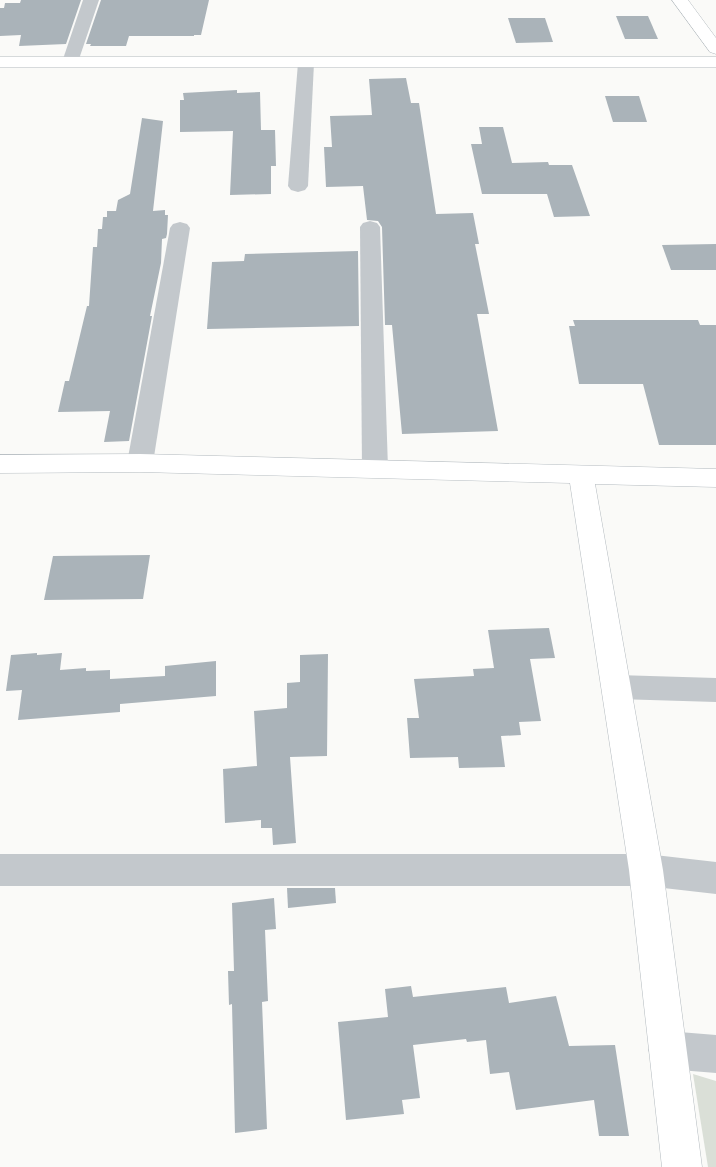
<svg xmlns="http://www.w3.org/2000/svg" width="716" height="1167" viewBox="0 0 716 1167" font-family="Signika,sans-serif">
	<style>
		.green { fill: #dadfd7 }
		.building { fill: #aab3b9 }
		.lines { fill: none; stroke-linecap: round; stroke-linejoin: round }
		.secondary-casing { stroke: #b3babf; stroke-width: 1 }
		.street { fill: #c3c8cc; fill-rule: evenodd }
		.secondary { fill: #fff; fill-rule: evenodd }
	</style>
	<rect width="100%" height="100%" fill="#fafaf8"/>
	<path class="green" d="M693 1074 716 1081V1167H708Z"/>
	<g class="building">
		<path d="M21 0H81L66 44 19 46 21 35 0 36V8H4L5 3H20Z"/>
		<path d="M101 0H209L201 35H194V36H129L126 46H90L91 44H86Z"/>
		<path d="M616 16H648L658 39H625Z"/>
		<path d="M508 18H545L553 42 516 43Z"/>
		<path d="M406 78 411 103H419L436 214 473 213 479 244H475L489 314H477L498 431 402 434 392 325H385L382 227 378 221 367 220 363 186 326 187 324 147H332L330 116 372 115 369 79Z"/>
		<path d="M237 90V93L260 92 261 130H275L276 166H271V194L230 195 233 131 180 132V100H184L183 93Z"/>
		<path d="M605 96H639L647 122H613Z"/>
		<path d="M142 118 163 121 153 211 165 210V215H168L167 234 166 238 162 239 161 263 150 316H152L129 441 104 442 110 411 58 412 65 381H69L87 306H89L93 247H97L98 229H102L103 217H107V211H116L118 200 130 194Z"/>
		<path d="M479 127H503L512 163 548 162 549 165H572L590 216 554 217 547 194H482L471 144H482Z"/>
		<path d="M716 244V270H671L662 245Z"/>
		<path d="M358 251 359 326 207 329 212 262 244 261 245 254Z"/>
		<path d="M573 320H698L700 325H716V445H659L643 384H579L569 326H575Z"/>
		<path d="M150 555 143 599 44 600 53 556Z"/>
		<path d="M549 628 555 658 530 659 541 721 519 722 521 735 501 736 505 767 459 768 458 757 410 758 407 718H419L414 679 474 676 473 669 494 668 488 630Z"/>
		<path d="M37 653V655L62 653 60 670 86 668V671L110 670V679L165 676V666L216 661V696L120 704V712L18 720 22 690 6 691 11 655Z"/>
		<path d="M328 654 327 756 290 757 296 843 273 845 272 828H261V820L225 823 223 769 257 766 254 711 287 708V683L300 682V655Z"/>
		<path d="M287 888H335L336 903 288 908Z"/>
		<path d="M274 898 276 929 265 930 268 1001 262 1002 267 1129 235 1133 232 1004 229 1005 228 971H234L232 903Z"/>
		<path d="M411 986 413 997 506 987 509 1003 556 996 569 1046 615 1045 629 1136H599L594 1100 516 1110 509 1072 490 1074 486 1040 467 1042 466 1039 413 1045 420 1098 402 1100 404 1114 346 1120 338 1022 388 1017 385 989Z"/>
	</g>
	<g class="lines">
		<defs>
			<g id="secondary">
				<path d="M672 0H688L716 38V54L710 52Z"/>
				<rect x="0" y="57" width="716" height="10"/>
				<path d="M140 454 716 469V487L595 484 663 870 702 1167H662L629 870 570 483 140 472 0 473V455Z"/>
			</g>
		</defs>
		<use href="#secondary" class="secondary-casing"/>
		<g class="street">
			<path d="M83 0H99L78 62 76 66H64L62 62Z"/>
			<path d="M306 58 312 59 314 63 308 186 305 190 298 192 291 190 288 186 298 63 300 59Z"/>
			<path d="M370 221 377 223 380 227 388 468 384 474 375 477 366 474 362 468 360 227 363 223Z"/>
			<path d="M180 222 187 224 190 228 153 463 149 469 140 472 131 469 127 463 170 228 173 224Z"/>
			<path d="M617 675 716 678V702L617 699 607 696 602 687 607 678Z"/>
			<path d="M0 854H646L716 862V894L646 886H0Z"/>
			<path d="M667 1031 716 1035V1073L667 1069 654 1063 648 1050 654 1037Z"/>
		</g>
		<use href="#secondary" class="secondary"/>
	</g>
</svg>
